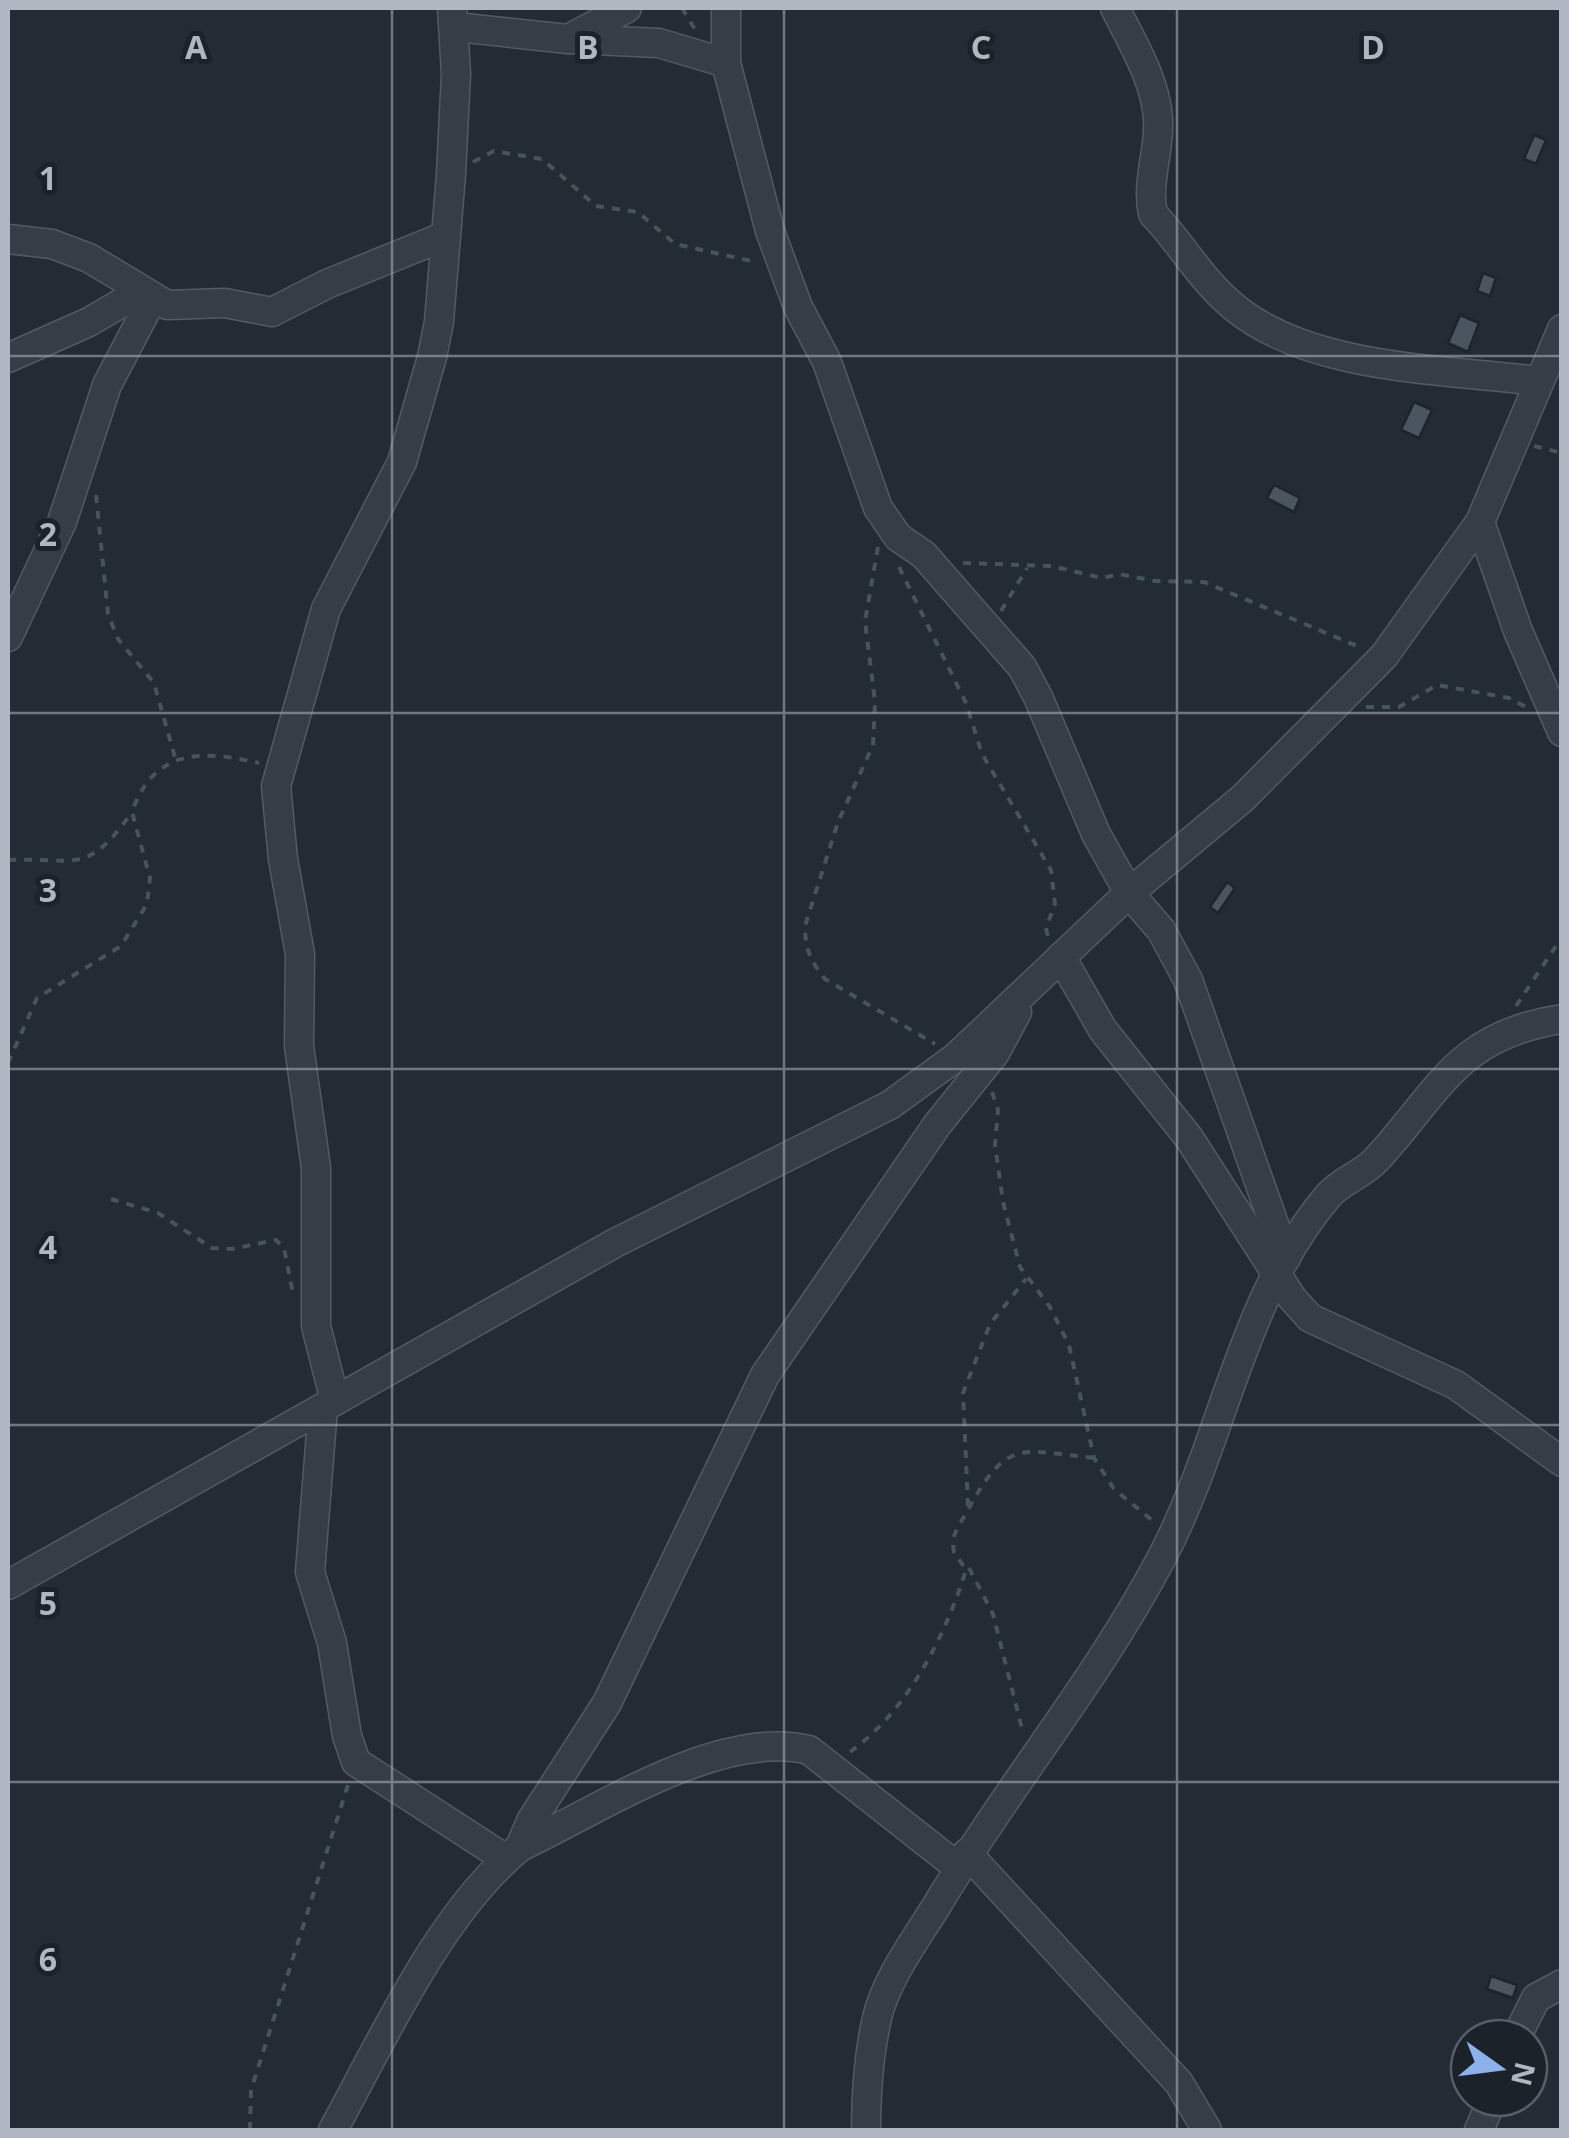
<svg xmlns="http://www.w3.org/2000/svg" width="1569" height="2138" viewBox="0 0 1569 2138" font-family="'Noto Sans',sans-serif">
	<style>
		.building { fill: #4b5560; stroke: #1d242c; stroke-width: 2.5 }
		.lines { fill: none; stroke-linecap: round; stroke-linejoin: round }
		.minor-casing { stroke: #535a63; stroke-width: 31 }
		.path { stroke: #465557; stroke-width: 4; stroke-dasharray: 8 8; stroke-linecap: butt }
		.minor { stroke: #363d46; stroke-width: 28 }
		.grid { fill: none; stroke: #b0b7c2; stroke-width: 2.5; stroke-opacity: 0.55 }
		.grid-label { font-size: 32px; text-anchor: middle; font-weight: bold; fill: #b0b7c2; stroke: #1b222a; stroke-width: 10; stroke-linejoin: round; paint-order: stroke }
	</style>
	<rect width="100%" height="100%" fill="#232b35"/>
	<g class="building">
		<path d="M1534 135 1546 140 1536 164 1524 159Z"/>
		<path d="M1483 273 1496 278 1490 296 1477 291Z"/>
		<path d="M1460 315 1479 323 1468 352 1448 343Z"/>
		<path d="M1414 402 1432 410 1419 438 1401 430Z"/>
		<path d="M1274 485 1300 498 1294 512 1267 498Z"/>
		<path d="M1227 882 1235 888 1218 913 1210 907Z"/>
		<path d="M1491 1976 1517 1985 1513 1998 1487 1989Z"/>
	</g>
	<g class="lines">
		<defs>
			<g id="minor">
				<path d="M726 8V63L770 231 798 307 827 362 878 508 898 537 924 555 1022 667 1038 697 1096 834 1129 893 1161 930 1188 980 1286 1258"/>
				<path d="M1115 8C1132 42 1156 81 1158 119 1160 151 1146 182 1153 214 1183 245 1199 278 1234 307 1310 370 1443 369 1538 381"/>
				<path d="M456 27 568 39 627 8"/>
				<path d="M570 39 659 43 726 63"/>
				<path d="M8 239 52 244 89 258 167 305 225 303 272 312 327 284 445 236"/>
				<path d="M8 358 89 322 140 292"/>
				<path d="M1480 522 1518 631 1562 732"/>
				<path d="M8 637 62 522 107 385 152 299"/>
				<path d="M1061 957 1103 1030 1189 1138 1292 1298 1310 1318 1456 1385 1562 1462"/>
				<path d="M335 1401 316 1326V1168L299 1046 300 954 283 859 276 786 326 609 402 462 432 357 439 322 451 174 456 74 452 8"/>
				<path d="M323 1408 310 1572 332 1643 347 1736 356 1762 506 1859"/>
				<path d="M8 1585 615 1243 890 1105 956 1057 1129 893 1243 798 1384 656 1480 522 1562 329"/>
				<path d="M520 1847 531 1821 607 1703 765 1375 937 1125 995 1053 1017 1012"/>
				<path d="M967 1853 1179 2083 1207 2130"/>
				<path d="M1516 2038 1536 1998 1562 1984"/>
				<path d="M333 2130C383 2039 439 1914 520 1847 599 1810 720 1728 809 1750L959 1868"/>
				<path d="M866 2130C866 2095 869 2053 877 2018 886 1979 916 1939 937 1905 1008 1786 1098 1679 1162 1557 1224 1439 1240 1300 1328 1196 1342 1180 1362 1175 1376 1160 1440 1091 1456 1035 1562 1019"/>
				<path d="M1479 2130 1493 2098"/>
			</g>
		</defs>
		<use href="#minor" class="minor-casing"/>
		<g class="path">
			<path d="M682 8 696 31"/>
			<path d="M473 162 494 151 542 159 596 206 638 212 675 244 756 262"/>
			<path d="M1534 446 1562 453"/>
			<path d="M96 495 108 614 118 639 154 683 176 761"/>
			<path d="M878 547 865 621 875 702 873 745 838 822 805 926C805 949 811 962 825 979L935 1044"/>
			<path d="M963 563 1051 566 1102 578 1119 574 1155 581 1204 582 1362 648"/>
			<path d="M899 567 966 703 982 754 1051 870 1055 904 1046 928 1048 937"/>
			<path d="M1001 611 1027 568"/>
			<path d="M1366 707H1399L1437 685 1509 698 1526 707"/>
			<path d="M8 860C77 857 86 877 132 812"/>
			<path d="M1516 1006 1562 937"/>
			<path d="M8 1063 37 998 121 946 147 904 150 878 132 812C154 748 203 750 259 763"/>
			<path d="M992 1092 998 1110 995 1145 1003 1202 1020 1267 1050 1307 1069 1345 1094 1458 1114 1489 1153 1521"/>
			<path d="M111 1199 158 1213 212 1248 232 1249 276 1240 284 1248 293 1294"/>
			<path d="M968 1506 963 1393 990 1324 1026 1279"/>
			<path d="M969 1568 993 1614 1023 1733"/>
			<path d="M850 1752C908 1710 945 1637 966 1570L954 1552C950 1534 960 1525 968 1510 1007 1438 1020 1450 1094 1458"/>
			<path d="M250 2130 251 2090 348 1785"/>
		</g>
		<use href="#minor" class="minor"/>
	</g>
	<path class="grid" d="M392 8V2130M784 8V2130M1177 8V2130M8 356H1562M8 713H1562M8 1069H1562M8 1425H1562M8 1782H1562"/>
	<g class="grid-label">
		<text x="196" y="59">A</text>
		<text x="588" y="59">B</text>
		<text x="981" y="59">C</text>
		<text x="1373" y="59">D</text>
		<text x="48" y="190">1</text>
		<text x="48" y="546">2</text>
		<text x="48" y="902">3</text>
		<text x="48" y="1259">4</text>
		<text x="48" y="1615">5</text>
		<text x="48" y="1971">6</text>
	</g>
	<rect width="1569" height="2138" fill="none" stroke="#b0b7c2" stroke-width="20"/>
	<g transform="translate(1499 2068) rotate(104)"><circle r="48" fill="#1b222a" stroke="#575e67" stroke-width="2.5"/>
	<path d="M0-8L18 38L0 25L-18 38Z" fill="#8db2eb"/>
	<text y="-15" font-size="28" font-weight="bold" text-anchor="middle" fill="#b0b7c2">N</text>
	</g>
</svg>
